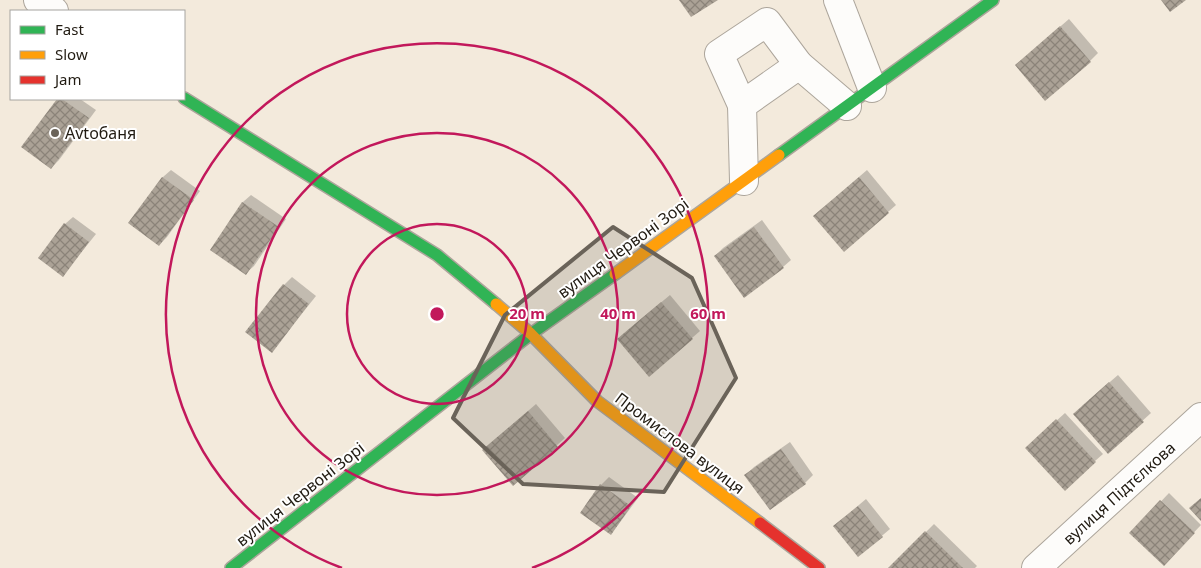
<svg xmlns="http://www.w3.org/2000/svg" width="1201" height="568" viewBox="0 0 1201 568" font-family="'Noto Sans',sans-serif">
	<style>
		.shadow { fill: #0003 }
		.building { fill: url(#building-cross-hatch) }
		.lines { fill: none; stroke-linecap: round; stroke-linejoin: round }
		.street-casing { stroke: #aca59b; stroke-width: 30 }
		.fast-casing { stroke: #aca59b; stroke-width: 14 }
		.slow-casing { stroke: #aca59b; stroke-width: 14 }
		.jam-casing { stroke: #aca59b; stroke-width: 14 }
		.street { stroke: #fdfcfa; stroke-width: 28 }
		.fast { stroke: #30b455; stroke-width: 11 }
		.slow { stroke: #ff9f0a; stroke-width: 11 }
		.jam { stroke: #e5322d; stroke-width: 11 }
		.marked { fill: #6a6359; fill-opacity: 0.2; stroke: #6a6359; stroke-width: 4; stroke-linejoin: round }
		.ring { fill: none; stroke: #c2185b; stroke-width: 2.5 }
		.poi-dot { fill: #6a6359; stroke: #fff; stroke-width: 2 }
		.labels { text-anchor: middle; dominant-baseline: central; stroke-width: 4; stroke-linejoin: round; paint-order: stroke }
		.poi-label { font-size: 16px; fill: #211b12; stroke: #fff; text-anchor: start }
		.street-label { font-size: 16px; fill: #211b12; stroke: #fff }
		.centre { fill: #c2185b; stroke: #fff; stroke-width: 2.5 }
		.ring-label { font-size: 15px; text-anchor: middle; font-weight: bold; fill: #c2185b; stroke: #fff; stroke-width: 4; stroke-linejoin: round; paint-order: stroke }
	</style>
	<defs>
		<pattern id="building-cross-hatch" width="8" height="8" patternUnits="userSpaceOnUse" patternTransform="scale(1.25)"><rect width="8" height="8" fill="#aba296"/><path d="M0 0l8 8M0 8l8-8" fill="none" stroke="#8b8379"/></pattern>
	</defs>
	<rect width="100%" height="100%" fill="#f3eadc"/>
	<g class="shadow">
		<path d="M1069 19 1098 53 1090 61 1016 65Z"/>
		<path d="M58 99H80L96 110 59 160 51 168 23 147Z"/>
		<path d="M171 170 200 191 167 237 159 245 129 223 163 177Z"/>
		<path d="M867 170 896 205 888 212 822 209Z"/>
		<path d="M251 195 286 219 254 266 246 273 211 250 243 202Z"/>
		<path d="M73 217 96 234 63 275 65 224Z"/>
		<path d="M762 220 791 260 783 267 715 256 723 248Z"/>
		<path d="M292 277 316 296 272 351 284 285Z"/>
		<path d="M670 295 700 331 692 338 627 331Z"/>
		<path d="M1118 375 1151 413 1108 452 1082 406Z"/>
		<path d="M536 404 565 438 513 484 492 442Z"/>
		<path d="M1065 413 1103 454 1095 461 1034 441Z"/>
		<path d="M790 442 813 475 805 483 770 509 746 475 754 467Z"/>
		<path d="M609 477 638 498 618 525 611 533 601 485Z"/>
		<path d="M1169 493 1201 525 1164 564 1131 533Z"/>
		<path d="M866 499 890 529 858 556 834 526Z"/>
		<path d="M934 524 977 566 975 568H890Z"/>
	</g>
	<g class="building">
		<path d="M679 0H718L691 17Z"/>
		<path d="M1161 0H1186L1170 12Z"/>
		<path d="M1060 26 1091 62 1045 101 1015 65Z"/>
		<path d="M57 99H62L89 118 51 169 21 147Z"/>
		<path d="M162 177 194 200 159 246 128 223Z"/>
		<path d="M859 177 889 213 844 252 813 216Z"/>
		<path d="M242 202 279 227 246 275 210 250Z"/>
		<path d="M64 223 89 242 63 277 38 258Z"/>
		<path d="M754 227 784 268 744 298 714 256Z"/>
		<path d="M283 284 309 304 272 353 245 332Z"/>
		<path d="M661 302 693 339 649 377 617 339Z"/>
		<path d="M1109 382 1144 422 1108 454 1073 414Z"/>
		<path d="M528 411 558 447 513 486 482 450Z"/>
		<path d="M1056 419 1096 462 1065 491 1025 448Z"/>
		<path d="M781 449 806 484 770 510 744 475Z"/>
		<path d="M600 484 631 506 611 535 580 513Z"/>
		<path d="M1201 498V521L1189 508Z"/>
		<path d="M1160 500 1195 533 1164 566 1129 533Z"/>
		<path d="M858 506 883 537 858 557 833 526Z"/>
		<path d="M925 531 963 568H888Z"/>
	</g>
	<g class="lines">
		<defs>
			<g id="street">
				<path d="M38 0 54 11"/>
				<path d="M838 0 872 88"/>
				<path d="M742 105 719 54 767 22 799 65"/>
				<path d="M744 181 742 105 799 65 847 106"/>
				<path d="M1036 568 1201 417"/>
			</g>
			<g id="fast">
				<path d="M184 98 437 255 496 304"/>
				<path d="M779 155 993 0"/>
				<path d="M231 568 531 334 615 274"/>
			</g>
			<g id="slow">
				<path d="M615 274 779 155"/>
				<path d="M496 304 531 334 597 401 760 523"/>
			</g>
			<path id="jam" d="M760 523 819 568"/>
		</defs>
		<use href="#street" class="street-casing"/>
		<use href="#fast" class="fast-casing"/>
		<use href="#slow" class="slow-casing"/>
		<use href="#jam" class="jam-casing"/>
		<use href="#street" class="street"/>
		<use href="#fast" class="fast"/>
		<use href="#slow" class="slow"/>
		<use href="#jam" class="jam"/>
	</g>
	<path class="marked" d="M613 227 692 278 736 378 664 492 523 484 453 418 505 315Z"/>
	<g class="ring">
		<circle cx="437" cy="314" r="90"/>
		<circle cx="437" cy="314" r="181"/>
		<path d="M342 568A271 271 0 1 1 532 568"/>
	</g>
	<circle class="poi-dot" cx="55" cy="133" r="5"/>
	<g class="labels">
		<g class="poi-label">
			<text x="65" y="133">Avtoбаня</text>
		</g>
		<g class="street-label">
			<text transform="translate(623 248) rotate(-36)">вулиця Червоні Зорі</text>
			<text transform="translate(680 443) rotate(37)">Промислова вулиця</text>
			<text transform="translate(1119 493) rotate(-42)">вулиця Підтєлкова</text>
			<text transform="translate(300 494) rotate(-38)">вулиця Червоні Зорі</text>
		</g>
	</g>
	<circle cx="437" cy="314" r="8" class="centre"/>
	<g class="ring-label">
		<text x="527" y="319">20 m</text>
		<text x="618" y="319">40 m</text>
		<text x="708" y="319">60 m</text>
	</g>
	<rect x="10" y="10" width="175" height="90" fill="#ffffff" stroke="#a6a4a0"/>
	<rect x="20" y="26" width="25" height="8" fill="#30b455" stroke="#a6a4a0"/>
	<text x="55" y="35" font-size="15" fill="#211b12">Fast</text>
	<rect x="20" y="51" width="25" height="8" fill="#ff9f0a" stroke="#a6a4a0"/>
	<text x="55" y="60" font-size="15" fill="#211b12">Slow</text>
	<rect x="20" y="76" width="25" height="8" fill="#e5322d" stroke="#a6a4a0"/>
	<text x="55" y="85" font-size="15" fill="#211b12">Jam</text>
</svg>
